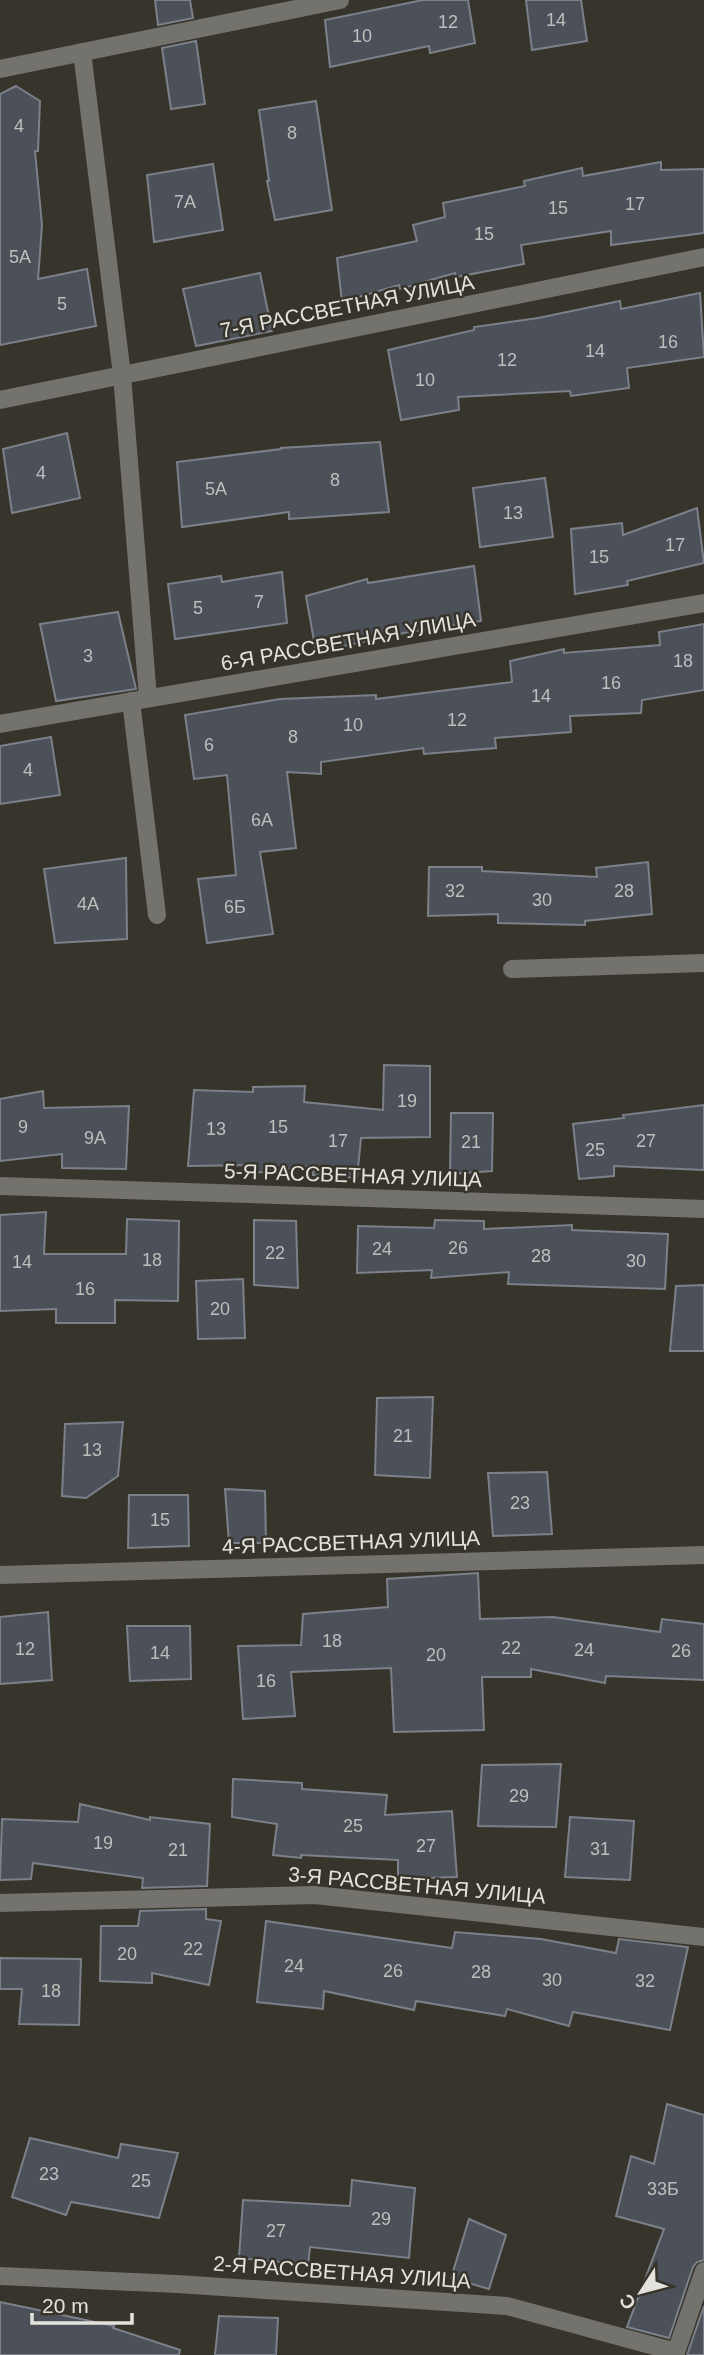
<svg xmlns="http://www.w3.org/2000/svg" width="704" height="2355" viewBox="0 0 704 2355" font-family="Helvetica,sans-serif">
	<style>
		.building { fill: #4c5059; stroke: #7b8089; stroke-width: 2 }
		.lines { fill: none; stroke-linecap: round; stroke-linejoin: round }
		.minor { stroke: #73726d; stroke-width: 18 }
		.labels { text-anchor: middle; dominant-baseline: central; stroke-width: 5; stroke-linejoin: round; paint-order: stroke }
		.number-label { font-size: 18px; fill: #bebebb }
		.street-label { font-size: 21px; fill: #e4e2dc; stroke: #37342b }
	</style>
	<rect width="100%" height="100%" fill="#37342b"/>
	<g class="building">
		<path d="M155 0H190L193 18 158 25Z"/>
		<path d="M423 0H468L475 43 430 53 429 46 330 67 325 20Z"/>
		<path d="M526 0H581L587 41 532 50Z"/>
		<path d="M196 41 205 104 171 109 162 48Z"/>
		<path d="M16 86 40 101 38 151H35L42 225 38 279 87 269 96 326 0 345V94Z"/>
		<path d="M316 101 332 210 275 220 267 181H269L259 110Z"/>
		<path d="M661 162V170L704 169V233L611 245V231L521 245 524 264 456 277 455 273 400 289 399 285 342 302 337 258 417 241 413 225 445 217 443 203 525 186 524 181 582 168 583 176Z"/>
		<path d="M213 164 223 230 154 242 147 175Z"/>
		<path d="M260 273 272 331 196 346 183 289Z"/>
		<path d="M700 293 704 357 627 368 629 388 571 396 570 391 458 397 459 410 401 420 388 350 474 330V327L538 318 620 301 621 309Z"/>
		<path d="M67 433 80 498 12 513 3 449Z"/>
		<path d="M380 442 389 512 289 519V512L182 527 177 462 281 449V448Z"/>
		<path d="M545 478 553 537 480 547 473 488Z"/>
		<path d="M697 508 704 563 627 581 628 585 575 594 571 529 622 523 623 535Z"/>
		<path d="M474 566 481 621 404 633 316 652 306 596 367 579 368 583Z"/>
		<path d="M282 572 287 623 175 639 168 584 221 576 222 582Z"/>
		<path d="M118 612 136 689 56 701 40 624Z"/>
		<path d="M704 624V690L642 700 641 713 570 716 571 732 495 738 496 748 424 754 423 748 321 762V774L287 772 296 848 260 852 273 934 207 943 198 879 236 875 227 775 194 779 185 715 280 699 376 695V699L512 682 510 661 564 649V653L660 645 659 632Z"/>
		<path d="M51 737 60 795 0 804V746Z"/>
		<path d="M126 858 127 939 55 943 44 869Z"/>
		<path d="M648 862 652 914 585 921V925L498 923V914L428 916 429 867H482V871L597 877 596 868Z"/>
		<path d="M384 1065 430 1066V1137L361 1138 357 1178 313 1175 314 1166 253 1173V1165L188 1166 194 1090 253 1092V1087L305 1086 304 1102 383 1110Z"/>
		<path d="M43 1091 44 1108 129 1106 126 1169 62 1168V1154L0 1161V1099Z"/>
		<path d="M704 1105V1170L614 1166V1176L579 1179 573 1124 624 1118 623 1115Z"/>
		<path d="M451 1113H493L492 1171 450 1174Z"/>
		<path d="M46 1212 44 1254H126L127 1219 179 1221 178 1301 115 1300V1323H56V1309L0 1311V1215Z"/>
		<path d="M254 1220 296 1221 298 1288 254 1285Z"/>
		<path d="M435 1220 484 1221V1229L572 1225V1230L668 1234 665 1289 508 1284 509 1272 431 1278 432 1270 357 1273 358 1226 434 1228Z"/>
		<path d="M243 1279 245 1338 198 1339 196 1281Z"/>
		<path d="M704 1285V1351H670L676 1286Z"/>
		<path d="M433 1397 430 1478 375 1475 377 1398Z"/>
		<path d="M123 1422 118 1476 86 1498 62 1496 65 1424Z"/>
		<path d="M547 1472 552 1534 493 1536 488 1473Z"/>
		<path d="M225 1489 265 1491 266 1543H229Z"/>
		<path d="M129 1495H188L189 1546 128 1548Z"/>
		<path d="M478 1573 480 1619 553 1617 660 1632 662 1619 704 1624V1680L606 1676 605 1683 531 1669V1677H482L484 1730 394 1732 391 1668 291 1672 295 1716 243 1719 238 1646 301 1645 303 1614 388 1607 387 1579Z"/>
		<path d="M48 1612 52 1680 0 1684V1617Z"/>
		<path d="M127 1626H190L191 1679 130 1681Z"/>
		<path d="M561 1764 556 1827 478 1826 482 1765Z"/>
		<path d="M233 1779 302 1783V1789L387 1795 385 1815 452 1811 457 1877 398 1879V1860L301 1855V1858L273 1855 277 1824 232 1817Z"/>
		<path d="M80 1804 150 1820V1817L210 1824 207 1886 142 1888 143 1878 33 1863 31 1879 0 1880 2 1819 78 1822Z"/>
		<path d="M570 1817 634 1821 630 1880 565 1877Z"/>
		<path d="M206 1909V1919L221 1921 209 1985 152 1973V1983L100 1981 101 1926H138L140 1911Z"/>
		<path d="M266 1921 452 1948 455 1932 541 1939 616 1953 619 1939 688 1947 670 2030 573 2012 569 2026 507 2009 505 2016 416 2001 414 2010 324 1991 323 2009 257 2002Z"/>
		<path d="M0 1958 81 1959 79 2025 19 2024 22 1989H0Z"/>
		<path d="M667 2104 704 2115V2260L697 2262 693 2267 669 2338 627 2327 664 2229 616 2216 631 2156 654 2164Z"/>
		<path d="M30 2138 118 2158 121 2144 178 2153 159 2218 71 2202 66 2215 12 2197Z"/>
		<path d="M352 2180 415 2188 409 2258 310 2247 308 2265 239 2258 243 2200 350 2206Z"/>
		<path d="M469 2219 506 2235 489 2289 451 2278Z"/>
		<path d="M0 2302 114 2326 113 2328 180 2350 179 2355H0Z"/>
		<path d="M704 2306V2355H687Z"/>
		<path d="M219 2316 278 2318 276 2355H215Z"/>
	</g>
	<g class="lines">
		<g class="minor">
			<path d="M82 52 122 375 148 698"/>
			<path d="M0 69 340 0"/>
			<path d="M0 400 704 257"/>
			<path d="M131 701 157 915"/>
			<path d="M0 724 704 603"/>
			<path d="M512 969 704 963"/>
			<path d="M0 1186 704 1209"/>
			<path d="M0 1575 704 1555"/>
			<path d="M0 1903 315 1895 704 1937"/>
			<path d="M0 2276 177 2284 507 2306 676 2352"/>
			<path d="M675 2355 704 2271"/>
		</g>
	</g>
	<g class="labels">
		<g class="number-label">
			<text x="556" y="20">14</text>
			<text x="448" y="22">12</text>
			<text x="362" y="36">10</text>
			<text x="19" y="126">4</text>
			<text x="292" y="133">8</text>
			<text x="185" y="202">7А</text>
			<text x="635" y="204">17</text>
			<text x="558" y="208">15</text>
			<text x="484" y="234">15</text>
			<text x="20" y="257">5А</text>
			<text x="62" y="304">5</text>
			<text x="668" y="342">16</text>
			<text x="595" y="351">14</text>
			<text x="507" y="360">12</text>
			<text x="425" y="380">10</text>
			<text x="41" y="473">4</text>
			<text x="335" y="480">8</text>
			<text x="216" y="489">5А</text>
			<text x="513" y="513">13</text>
			<text x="675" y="545">17</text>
			<text x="599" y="557">15</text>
			<text x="259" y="602">7</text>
			<text x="198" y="608">5</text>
			<text x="88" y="656">3</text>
			<text x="683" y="661">18</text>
			<text x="611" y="683">16</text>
			<text x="541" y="696">14</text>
			<text x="457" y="720">12</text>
			<text x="353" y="725">10</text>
			<text x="293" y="737">8</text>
			<text x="209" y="745">6</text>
			<text x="28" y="770">4</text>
			<text x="262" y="820">6А</text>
			<text x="455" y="891">32</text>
			<text x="624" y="891">28</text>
			<text x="542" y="900">30</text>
			<text x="88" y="904">4А</text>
			<text x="235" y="907">6Б</text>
			<text x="407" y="1101">19</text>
			<text x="23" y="1127">9</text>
			<text x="278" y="1127">15</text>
			<text x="216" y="1129">13</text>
			<text x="95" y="1138">9А</text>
			<text x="338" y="1141">17</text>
			<text x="646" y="1141">27</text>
			<text x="471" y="1142">21</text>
			<text x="595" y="1150">25</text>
			<text x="458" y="1248">26</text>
			<text x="382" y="1249">24</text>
			<text x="275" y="1253">22</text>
			<text x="541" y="1256">28</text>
			<text x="152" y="1260">18</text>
			<text x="636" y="1261">30</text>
			<text x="22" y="1262">14</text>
			<text x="85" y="1289">16</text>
			<text x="220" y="1309">20</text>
			<text x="403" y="1436">21</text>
			<text x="92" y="1450">13</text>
			<text x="520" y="1503">23</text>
			<text x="160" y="1520">15</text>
			<text x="332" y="1641">18</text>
			<text x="511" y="1648">22</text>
			<text x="25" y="1649">12</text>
			<text x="584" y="1650">24</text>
			<text x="681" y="1651">26</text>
			<text x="160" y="1653">14</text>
			<text x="436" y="1655">20</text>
			<text x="266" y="1681">16</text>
			<text x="519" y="1796">29</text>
			<text x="353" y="1826">25</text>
			<text x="103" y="1843">19</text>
			<text x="426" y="1846">27</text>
			<text x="600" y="1849">31</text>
			<text x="178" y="1850">21</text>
			<text x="193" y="1949">22</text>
			<text x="127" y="1954">20</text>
			<text x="294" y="1966">24</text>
			<text x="393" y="1971">26</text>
			<text x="481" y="1972">28</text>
			<text x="552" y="1980">30</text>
			<text x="645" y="1981">32</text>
			<text x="51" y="1991">18</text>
			<text x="49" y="2174">23</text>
			<text x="141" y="2181">25</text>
			<text x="663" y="2189">33Б</text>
			<text x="381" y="2219">29</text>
			<text x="276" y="2231">27</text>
		</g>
		<g class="street-label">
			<text transform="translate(347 306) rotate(-11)">7-Я РАССВЕТНАЯ УЛИЦА</text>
			<text transform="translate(348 641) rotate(-10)">6-Я РАССВЕТНАЯ УЛИЦА</text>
			<text transform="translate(353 1175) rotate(2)">5-Я РАССВЕТНАЯ УЛИЦА</text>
			<text transform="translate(351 1542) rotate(-2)">4-Я РАССВЕТНАЯ УЛИЦА</text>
			<text transform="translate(417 1885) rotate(5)">3-Я РАССВЕТНАЯ УЛИЦА</text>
			<text transform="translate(342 2272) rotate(4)">2-Я РАССВЕТНАЯ УЛИЦА</text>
		</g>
	</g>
	<g transform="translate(641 2292) rotate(234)" stroke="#37342b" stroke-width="5" paint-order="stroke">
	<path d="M0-5L12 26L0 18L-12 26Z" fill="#e4e2dc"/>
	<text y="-10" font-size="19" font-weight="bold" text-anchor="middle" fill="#e4e2dc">С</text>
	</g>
	<path d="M32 2313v10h100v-10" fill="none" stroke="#e4e2dc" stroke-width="3.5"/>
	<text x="42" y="2313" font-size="21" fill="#e4e2dc" stroke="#37342b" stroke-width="5" paint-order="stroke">20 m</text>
</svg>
